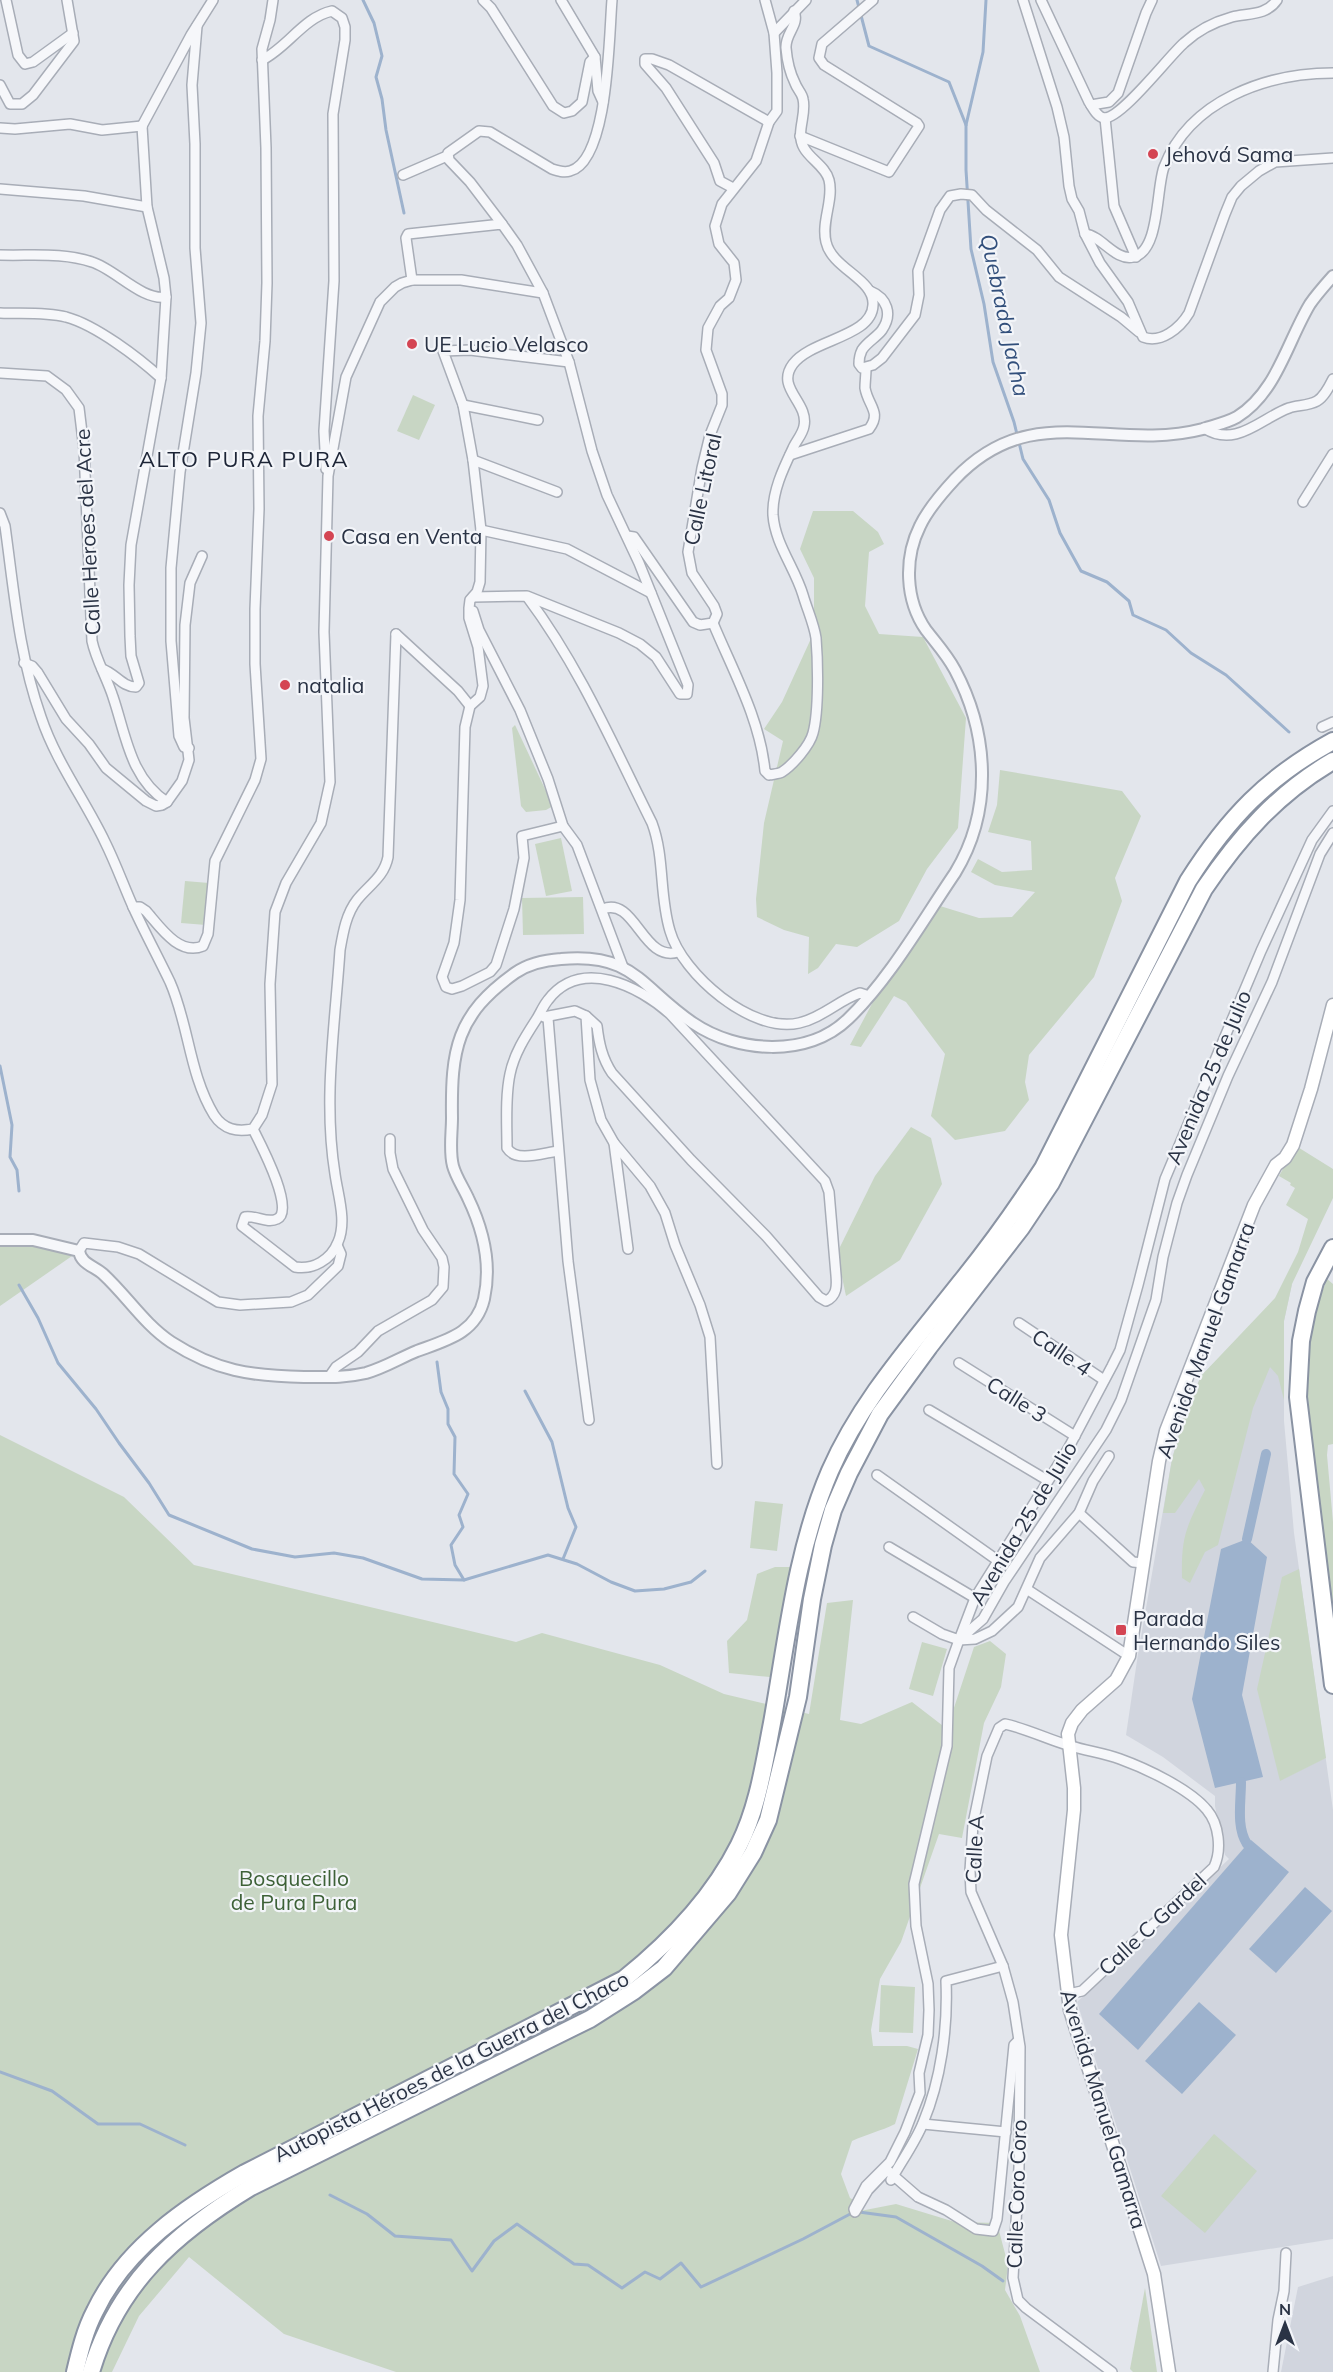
<svg xmlns="http://www.w3.org/2000/svg" width="1333" height="2372" viewBox="0 0 1333 2372" font-family="Mulish,sans-serif">
	<style>
		.built { fill: #d1d5de }
		.green { fill: #c8d6c4 }
		.water { fill: #9db2cd }
		.lines { fill: none; stroke-linecap: round; stroke-linejoin: round }
		.stream { stroke: #9db2cd; stroke-width: 3 }
		.canal { stroke: #9db2cd; stroke-width: 10 }
		.minor-casing { stroke: #a8adb7; stroke-width: 12 }
		.tertiary-casing { stroke: #a8adb7; stroke-width: 14 }
		.secondary-casing { stroke: #a8adb7; stroke-width: 15 }
		.motorway-casing { stroke: #8a93a3; stroke-width: 20 }
		.minor { stroke: #f6f7fa; stroke-width: 9 }
		.tertiary { stroke: #f6f7fa; stroke-width: 10 }
		.secondary { stroke: #fff; stroke-width: 12 }
		.motorway { stroke: #fff; stroke-width: 16 }
		.poi-dot { fill: #d44553; stroke: #f3f5f9; stroke-width: 2 }
		.labels { text-anchor: middle; dominant-baseline: central; stroke-width: 4.5; stroke-linejoin: round; paint-order: stroke }
		.poi-label { font-size: 21px; fill: #2a3345; stroke: #f3f5f9; text-anchor: start }
		.street-label { font-size: 21px; fill: #2a3345; stroke: #f3f5f9 }
		.park-label { font-size: 21px; fill: #3d6137; stroke: #f3f5f9 }
		.water-label { font-size: 22px; font-style: italic; fill: #324f7b; stroke: #f3f5f9 }
		.neighbourhood-label { font-size: 22px; letter-spacing: 1.5px; fill: #1c2436; stroke: #f3f5f9 }
	</style>
	<rect width="100%" height="100%" fill="#e3e6ec"/>
	<g class="built">
		<path d="M1292 1284 1284 1321V1421L1294 1533 1333 1810V2239L1161 2266 1077 2002 1229 1859 1225 1855 1215 1806V1796L1163 1757 1126 1735 1138 1654 1172 1459 1185 1414 1201 1376Z"/>
		<path d="M1333 2276V2372H1281L1298 2287Z"/>
	</g>
	<g class="green">
		<path d="M413 395 435 405 419 440 397 431Z"/>
		<path d="M813 511H853L878 532 884 544 869 552 865 606 879 634 923 637 966 718 958 828 927 869 899 921 857 947 836 944 818 968 808 974 809 937 784 930 757 917 756 899 764 823 783 741 764 729 782 702 814 632V578L800 549Z"/>
		<path d="M515 725 553 806 546 810 526 812 521 806 512 728Z"/>
		<path d="M1000 770 1122 791 1141 816 1115 878 1122 901 1094 977 1029 1055 1025 1082 1029 1100 1005 1131 955 1140 931 1116 945 1054 906 1002 894 996 861 1047 850 1045 882 985 940 906 979 918 1012 917 1035 892 995 885 971 872 978 859 1002 872 1032 870 1031 841 988 832 997 805Z"/>
		<path d="M561 838 572 891 546 896 535 844Z"/>
		<path d="M185 881 209 883 206 925 181 923Z"/>
		<path d="M583 897 584 934 523 935 522 898Z"/>
		<path d="M911 1127 931 1138 942 1184 900 1260 846 1296 837 1253 875 1176Z"/>
		<path d="M1296 1146 1333 1169V1198L1292 1284 1284 1321V1400L1278 1376 1270 1367 1253 1408 1218 1545 1205 1552 1190 1583 1182 1578C1181 1537 1186 1527 1205 1490L1199 1479 1175 1513H1163L1172 1459 1185 1414 1201 1376 1275 1298 1298 1252 1308 1219 1286 1205 1295 1188 1290 1185 1291 1183 1279 1176Z"/>
		<path d="M0 1241 48 1243 72 1256 0 1306V1342Z"/>
		<path d="M1327 1279 1333 1284V1444L1328 1445 1327 1455 1333 1522V1615L1312 1447 1307 1386 1308 1343 1315 1310Z"/>
		<path d="M0 1435 124 1497 194 1565 516 1642 542 1633 660 1665 724 1694 809 1714 827 1603 853 1600 840 1720 861 1724 912 1702 947 1729 974 1647 990 1641 1006 1654 1001 1687 984 1723 962 1838 939 1834 901 1942 880 1979 871 2030 873 2046H907L918 2049 895 2124C881 2131 867 2134 852 2141L841 2174 850 2198 857 2202 855 2212 896 2204 955 2222 997 2223 1008 2265 1005 2290 1020 2316 1040 2372H396L284 2334 189 2257 139 2316 112 2372H0Z"/>
		<path d="M755 1501 783 1504 777 1551 750 1548Z"/>
		<path d="M775 1567H791L785 1615 770 1677 729 1673 727 1641 747 1620 757 1574Z"/>
		<path d="M1299 1569 1326 1758 1280 1781 1257 1689 1282 1577Z"/>
		<path d="M922 1642 947 1649 933 1696 909 1689Z"/>
		<path d="M881 1985 915 1987 913 2033 879 2032Z"/>
		<path d="M1214 2134 1257 2171 1205 2233 1161 2196Z"/>
		<path d="M1145 2288 1157 2372H1133L1130 2369Z"/>
	</g>
	<g class="water">
		<path d="M1247 1539 1267 1557 1242 1695 1263 1777 1215 1788 1192 1699 1221 1549Z"/>
		<path d="M1251 1840 1289 1872 1138 2050 1099 2014Z"/>
		<path d="M1305 1887 1332 1911 1276 1973 1249 1949Z"/>
		<path d="M1199 2002 1236 2035 1182 2094 1145 2061Z"/>
	</g>
	<g class="lines">
		<g class="stream">
			<path d="M363 0 374 23 382 56 376 77 382 99 386 130 404 213"/>
			<path d="M857 0 869 46 949 82 966 125"/>
			<path d="M986 0 983 52 966 125V170L971 249 984 304 993 362 1014 422 1023 459 1049 500 1060 533 1081 571 1107 582 1129 601 1133 615 1166 630 1191 653 1226 675 1289 732"/>
			<path d="M0 1066 12 1125 10 1157 17 1170 19 1191"/>
			<path d="M19 1285 38 1318 58 1363 96 1409 119 1443 149 1483 169 1515 252 1549 295 1557 334 1553 363 1558 422 1579 464 1580 548 1555 577 1564 611 1582 635 1591 664 1589 691 1582 705 1571"/>
			<path d="M437 1362 441 1392 448 1409V1424L455 1437 454 1474 468 1494 459 1515 463 1527 451 1545 455 1565 464 1580"/>
			<path d="M525 1391 552 1442 568 1508 576 1527 563 1559"/>
			<path d="M0 2072 52 2091 98 2124H140L185 2145"/>
			<path d="M330 2195 367 2214 395 2236 451 2240 472 2271 494 2241 517 2224 574 2264 588 2265 622 2288 645 2272 660 2279 681 2263 701 2287 803 2239 852 2213"/>
			<path d="M859 2212 896 2217 982 2266 1003 2281"/>
		</g>
		<g class="canal">
			<path d="M1247 1539 1266 1454"/>
			<path d="M1241 1782C1241 1802 1236 1827 1247 1844"/>
		</g>
		<defs>
			<g id="minor">
				<path d="M6 0 18 55 25 64 33 62 73 33"/>
				<path d="M483 0 491 8 553 106 564 113 572 111 582 102 590 62 595 57"/>
				<path d="M561 0 595 57 598 91 603 102"/>
				<path d="M1023 0 1057 107 1064 137 1069 186 1072 199 1079 211 1085 234 1100 263 1128 302 1143 337C1161 344 1180 328 1189 313L1225 214 1232 197 1241 186 1259 171 1275 162 1333 158"/>
				<path d="M1041 0 1089 102C1093 108 1097 117 1104 118 1121 119 1169 56 1184 43 1197 31 1214 22 1232 17 1248 13 1266 16 1277 0"/>
				<path d="M774 33 806 0"/>
				<path d="M262 60C287 48 304 17 332 11L342 18 345 27V40L333 114 334 281 324 431 326 469"/>
				<path d="M0 85 10 104H22L33 95 74 41 67 0"/>
				<path d="M1091 105 1109 102 1118 93 1146 13 1152 0"/>
				<path d="M1105 118 1114 206 1136 257"/>
				<path d="M142 126 191 35 213 0"/>
				<path d="M0 128 15 129 70 124 102 130 142 126"/>
				<path d="M800 136 889 172 919 126 917 123 824 65 819 58 822 44 873 0"/>
				<path d="M403 175 447 156"/>
				<path d="M733 188 720 181 714 163 666 88 645 64V59H652L669 65 769 122"/>
				<path d="M0 189 84 196 147 207"/>
				<path d="M502 224 470 182 449 160 448 153 479 131 490 132 552 169C558 171 564 173 570 171 609 161 609 33 612 0"/>
				<path d="M1085 234C1102 236 1115 261 1133 257 1160 252 1156 188 1164 167 1190 100 1267 73 1333 73"/>
				<path d="M0 255C31 256 63 252 92 262 115 269 142 301 166 297"/>
				<path d="M412 280 406 238 408 234 502 224 517 245 543 293"/>
				<path d="M870 291C887 298 893 314 882 330 877 337 867 342 862 350 860 354 859 359 859 364L862 368 873 365 882 358 915 315 919 295 918 271 940 210 950 196 961 194 972 195 986 210 1037 250 1059 277 1121 317 1139 332"/>
				<path d="M0 313C22 314 45 312 66 317 96 325 139 358 161 378"/>
				<path d="M0 373 47 376 66 390 79 408 84 449 92 641C96 660 107 678 113 697 126 735 130 778 167 802"/>
				<path d="M463 405 538 420"/>
				<path d="M1204 428C1236 449 1261 418 1289 408 1298 405 1308 406 1317 401 1324 397 1329 387 1333 379"/>
				<path d="M790 455 869 429C882 412 868 406 865 388 865 382 866 375 866 368"/>
				<path d="M473 460 557 492"/>
				<path d="M1303 502 1333 454"/>
				<path d="M0 513 5 526C14 591 19 655 41 717 56 762 85 800 105 842 116 864 124 887 134 909 145 933 158 957 170 982 189 1025 189 1074 214 1115 224 1130 237 1132 253 1129L262 1115 272 1084 270 984 275 912 286 883 321 823 330 782 324 632 328 476 346 377 380 302 395 287 402 283 412 280H461L543 293 569 362 592 451 607 495 639 563 688 685 687 694H680L656 657 640 644 619 633 527 596 473 597"/>
				<path d="M481 530 567 549 651 593"/>
				<path d="M627 536 634 537 693 622 700 625 713 623 717 614 714 606 692 573 688 552 702 468 710 435 722 405V394L706 350 708 328 720 306 729 298 736 280 734 263 719 244 715 226 722 204 756 161 769 122 777 111V73L774 33 765 0"/>
				<path d="M528 598C579 666 614 747 652 823 665 858 659 895 670 931 682 974 752 1034 799 1023 822 1018 839 1000 860 993L869 996"/>
				<path d="M473 611 479 630 520 710 548 779 563 826 577 845 623 967"/>
				<path d="M713 623C733 671 760 719 765 771L769 775C773 774 779 774 782 772 793 765 810 745 813 733 819 711 818 662 816 638 814 624 807 609 803 595 795 568 775 544 773 515 772 491 784 467 794 446 797 440 803 433 804 426 809 402 775 388 793 364 812 339 872 337 873 305 875 279 832 269 826 242 821 221 834 200 829 180 826 167 810 159 804 148 795 132 807 116 803 99 802 93 797 89 795 83 790 73 787 60 786 48 785 33 800 25 794 11"/>
				<path d="M396 634 458 691 470 706"/>
				<path d="M24 663 32 666 38 673 66 719 89 744 106 768 146 801 156 806 162 805 167 802 182 781 189 760 184 718 185 625 190 583 202 556"/>
				<path d="M102 669C115 673 122 687 136 687L139 683 131 656 130 636 129 585 131 545 161 378 166 297 164 278 147 207 142 126"/>
				<path d="M1322 727 1333 722"/>
				<path d="M189 748 184 747 179 736 171 641V568L180 472 196 373 201 323 195 248V144L192 85 197 26"/>
				<path d="M563 826 522 836 524 858 514 909 496 965 490 972 462 986 452 989 446 987 442 977 454 943 460 900 465 727 470 706 480 697 483 686 478 647 469 618V608L470 600 477 592 480 582 481 530 473 460 463 405 443 351 470 350 569 362"/>
				<path d="M133 907H140L146 911C160 927 179 956 203 946L208 934 215 861 255 780 261 759 255 664V609L259 509 258 416 265 341 267 283 266 148 262 49 270 20 273 0"/>
				<path d="M603 909C635 896 643 963 678 952"/>
				<path d="M544 1017 575 1011 586 1016 590 1080 601 1120 614 1143 628 1249"/>
				<path d="M548 1018 568 1261 589 1420"/>
				<path d="M253 1129C260 1143 296 1211 277 1219 267 1224 256 1215 245 1217L242 1226 295 1267C313 1270 331 1260 338 1242 347 1221 338 1196 335 1174 323 1100 335 1025 340 950 343 933 346 914 357 900 369 885 384 877 388 857L396 634"/>
				<path d="M614 1143 650 1186 665 1213 675 1245 700 1305 710 1337 717 1464"/>
				<path d="M558 1151C543 1153 516 1163 507 1148 507 1124 505 1097 510 1074 514 1054 525 1037 536 1020 540 1014 543 1006 548 1000 581 957 639 986 670 1014L825 1181 829 1192 836 1275C837 1286 837 1296 826 1301L819 1297 766 1236 691 1160 612 1073C602 1058 599 1043 597 1026L586 1016"/>
				<path d="M79 1251 84 1243 118 1247 139 1254 218 1302 240 1305 291 1302 308 1295 338 1266 341 1254 337 1245"/>
				<path d="M1019 1323 1104 1380"/>
				<path d="M959 1363 1075 1436"/>
				<path d="M329 1377 336 1367 358 1352 378 1331 432 1300 443 1287 444 1267 442 1258 423 1230 393 1169 390 1153V1139"/>
				<path d="M929 1410 1047 1480"/>
				<path d="M877 1475 997 1560"/>
				<path d="M1079 1513 1133 1562 1143 1563"/>
				<path d="M889 1547 975 1598"/>
				<path d="M1028 1590 1129 1656"/>
				<path d="M913 1617 942 1634 959 1640 975 1639 992 1631 1018 1607 1040 1558 1079 1513 1093 1481 1109 1456"/>
				<path d="M960 1639 983 1619 1004 1582 1106 1430 1121 1400 1156 1300 1163 1257 1177 1203 1187 1175 1228 1076 1272 982 1320 854 1333 833"/>
				<path d="M1068 1994 1082 1991 1214 1867C1222 1850 1219 1824 1207 1810 1190 1789 1145 1768 1120 1759 1104 1753 1087 1751 1071 1746 1049 1740 1028 1729 1005 1724L999 1728 987 1756 973 1824 970 1871 971 1892 1003 1966 1013 2002 1020 2047 1019 2167 1013 2278 1018 2300 1026 2308 1112 2372"/>
				<path d="M1018 2041 1014 2045 997 2219 993 2231 976 2229 946 2210 918 2197 887 2170 868 2190 855 2212 854 2209 866 2186 890 2162 905 2132 920 2093 919 2073 928 2035 929 2010 928 1984 916 1926 914 1884 947 1746 949 1668 959 1640 975 1598 1068 1449 1112 1366 1120 1350 1138 1285 1165 1179 1261 951 1312 840 1333 811"/>
				<path d="M923 2124 1006 2132"/>
				<path d="M891 2180C901 2162 916 2141 923 2123 941 2080 948 2028 946 1981L1003 1966"/>
				<path d="M1273 2372 1278 2320 1284 2291 1286 2253"/>
			</g>
			<path id="tertiary" d="M0 1240H33L79 1251C81 1264 94 1266 103 1274 127 1296 144 1324 171 1342 216 1371 251 1376 304 1377 325 1377 345 1378 366 1373 384 1368 400 1358 417 1351 447 1340 476 1333 484 1299 492 1263 483 1229 468 1198 463 1187 456 1177 453 1166 449 1151 452 1133 452 1118 451 1050 456 1015 515 973 528 964 545 960 561 959 634 952 641 988 693 1023 737 1053 808 1058 848 1019 889 980 923 920 955 873 993 811 989 734 955 670 947 655 936 643 926 630 905 600 904 558 920 526 928 509 942 493 955 479 1033 397 1110 453 1203 429 1215 425 1226 423 1237 417 1277 392 1287 342 1310 304 1317 294 1325 285 1333 276"/>
			<path id="secondary" d="M1169 2372 1154 2274 1070 2010 1061 1935 1074 1810V1788L1068 1734 1072 1723 1082 1710 1116 1680 1129 1656 1159 1461 1166 1431 1254 1205 1276 1165 1285 1158 1293 1145 1311 1089 1333 1005"/>
			<g id="motorway">
				<path d="M1333 1248 1315 1282 1307 1311 1301 1341 1298 1397 1333 1685"/>
				<path d="M75 2372C80 2351 85 2330 95 2311 125 2248 187 2206 245 2173L624 1979C670 1942 712 1899 739 1845 758 1807 764 1764 772 1723 787 1639 796 1550 830 1471 861 1400 913 1343 960 1283 990 1246 1017 1208 1043 1168L1188 881C1228 818 1267 777 1333 741"/>
				<path d="M91 2372C117 2284 175 2233 251 2187L590 2019 634 1991 664 1968 728 1893 753 1853 768 1820 798 1697 812 1599 823 1545 833 1510 849 1473 880 1414 929 1347 1021 1228 1051 1183 1204 889C1239 837 1278 793 1333 761"/>
			</g>
		</defs>
		<use href="#minor" class="minor-casing"/>
		<use href="#tertiary" class="tertiary-casing"/>
		<use href="#secondary" class="secondary-casing"/>
		<use href="#motorway" class="motorway-casing"/>
		<use href="#minor" class="minor"/>
		<use href="#tertiary" class="tertiary"/>
		<use href="#secondary" class="secondary"/>
		<use href="#motorway" class="motorway"/>
	</g>
	<g class="poi-dot">
		<circle cx="1153" cy="154" r="6"/>
		<circle cx="412" cy="344" r="6"/>
		<circle cx="329" cy="536" r="6"/>
		<circle cx="285" cy="685" r="6"/>
		<rect x="1115" y="1624" width="12" height="12" rx="3"/>
	</g>
	<g class="labels">
		<g class="poi-label">
			<text x="1165" y="154">Jehová Sama</text>
			<text x="424" y="344">UE Lucio Velasco</text>
			<text x="341" y="536">Casa en Venta</text>
			<text x="297" y="685">natalia</text>
			<text x="1133" y="1618">Parada<tspan x="1133" dy="24">Hernando Siles</tspan></text>
		</g>
		<g class="street-label">
			<text transform="translate(702 489) rotate(-78)">Calle Litoral</text>
			<text transform="translate(87 532) rotate(-93)">Calle Heroes del Acre</text>
			<text transform="translate(1208 1077) rotate(-67)">Avenida 25 de Julio</text>
			<text transform="translate(1205 1340) rotate(-70)">Avenida Manuel Gamarra</text>
			<text transform="translate(1062 1352) rotate(34)">Calle 4</text>
			<text transform="translate(1017 1399) rotate(32)">Calle 3</text>
			<text transform="translate(1023 1523) rotate(-59)">Avenida 25 de Julio</text>
			<text transform="translate(974 1849) rotate(-87)">Calle A</text>
			<text transform="translate(1152 1924) rotate(-43)">Calle C Gardel</text>
			<text transform="translate(451 2066) rotate(-27)">Autopista Héroes de la Guerra del Chaco</text>
			<text transform="translate(1104 2109) rotate(73)">Avenida Manuel Gamarra</text>
			<text transform="translate(1016 2194) rotate(-88)">Calle Coro Coro</text>
		</g>
		<g class="park-label">
			<text x="294" y="1878">Bosquecillo<tspan x="294" dy="24">de Pura Pura</tspan></text>
		</g>
		<g class="water-label">
			<text transform="translate(1005 315) rotate(78)">Quebrada Jacha</text>
		</g>
		<g class="neighbourhood-label">
			<text x="244" y="459">ALTO PURA PURA</text>
		</g>
	</g>
	<g transform="translate(1285 2324)" stroke="#f3f5f9" stroke-width="4.5" paint-order="stroke">
	<path d="M0-4.5L10 22L0 15L-10 22Z" fill="#2a3345"/>
	<text y="-9" font-size="16" font-weight="bold" text-anchor="middle" fill="#2a3345">N</text>
	</g>
</svg>
